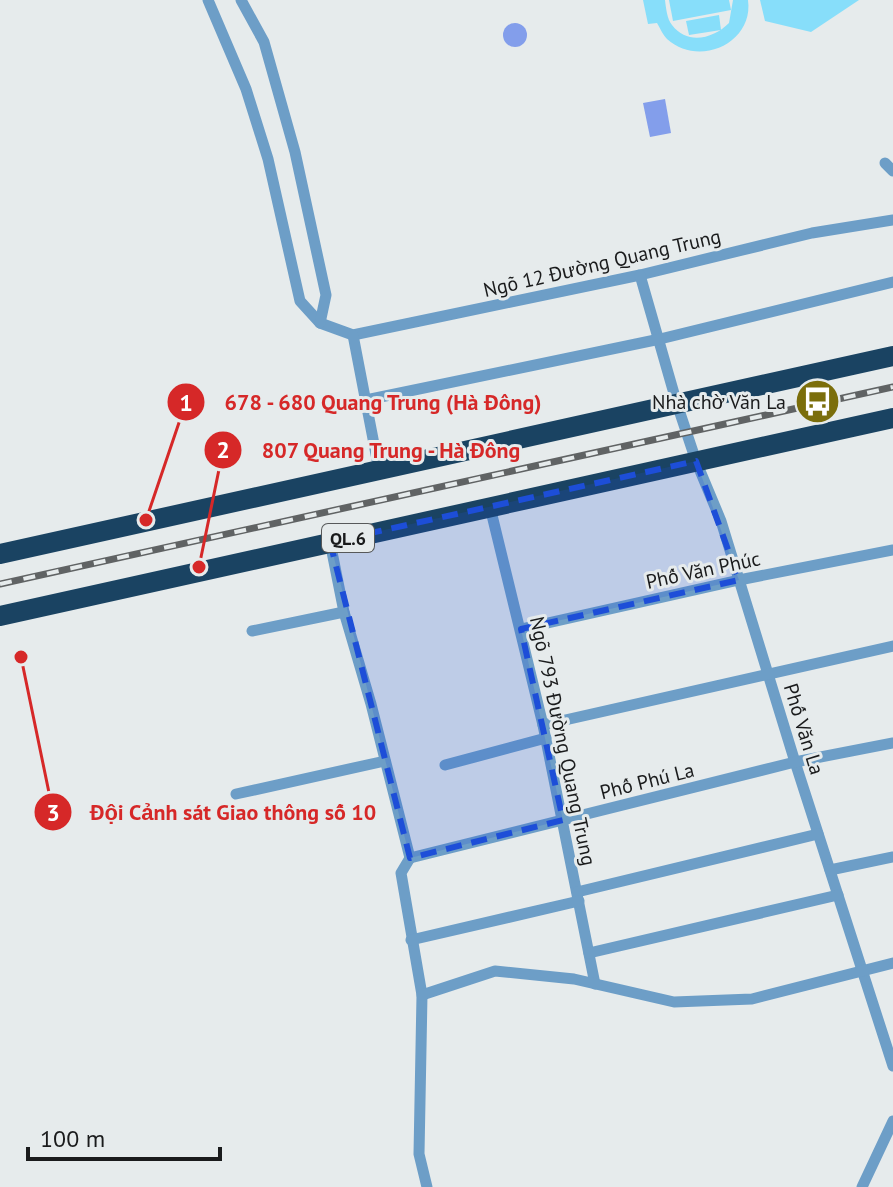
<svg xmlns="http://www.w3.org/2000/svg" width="893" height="1187" viewBox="0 0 893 1187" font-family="'PT Sans',sans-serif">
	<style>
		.green { fill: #87defa }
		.water { fill: #839eeb }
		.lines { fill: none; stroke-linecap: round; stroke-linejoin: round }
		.street { stroke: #6d9ec7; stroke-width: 11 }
		.highway { stroke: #1a4362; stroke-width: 20 }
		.rail-casing { stroke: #606364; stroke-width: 7 }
		.rail { stroke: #e6ebec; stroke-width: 4; stroke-dasharray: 12; stroke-linecap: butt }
		.marked { fill: #1d4ed8; fill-opacity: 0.2; stroke: #1d4ed8; stroke-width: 6; stroke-dasharray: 16 10; stroke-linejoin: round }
		.labels { text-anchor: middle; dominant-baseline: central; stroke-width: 6; stroke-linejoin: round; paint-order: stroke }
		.shield { fill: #e6ebec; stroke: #57595a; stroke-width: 2 }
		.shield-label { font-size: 18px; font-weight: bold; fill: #1a1b1c }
		.street-label { font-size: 20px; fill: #1a1b1c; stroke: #e6ebec }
		.poi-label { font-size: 20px; fill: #1a1b1c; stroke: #e6ebec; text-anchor: end }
		.leader { fill: none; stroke: #d62828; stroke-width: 3 }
		.callout-dot { fill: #d62828; stroke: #e6ebec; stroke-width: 3 }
		.mark-label { font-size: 24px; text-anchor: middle; font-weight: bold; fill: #fff }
		.callout-label { font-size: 22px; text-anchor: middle; font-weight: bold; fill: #d62828; stroke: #e6ebec; stroke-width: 6; stroke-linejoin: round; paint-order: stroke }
	</style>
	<rect width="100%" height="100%" fill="#e6ebec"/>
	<g class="green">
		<path d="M643 0H665C666 8 667 19 672 25 688 46 714 38 729 23L733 0H748C754 43 699 68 667 39 663 35 660 28 657 23L648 24Z"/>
		<path d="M669 0H729L731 10 673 21Z"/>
		<path d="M760 0H859L811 32 765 21Z"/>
		<path d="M719 15 721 30 689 35 686 21Z"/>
	</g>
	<g class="water">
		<circle cx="515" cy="35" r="12"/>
		<path d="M665 99 671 133 650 137 643 103Z"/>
	</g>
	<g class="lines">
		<g class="street">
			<path d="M208 0 246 89 268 159 300 301 320 323 353 335 640 275 812 233 893 220"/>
			<path d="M241 0 264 42 295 152 326 295 320 323"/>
			<path d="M885 163 893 171"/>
			<path d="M640 275 677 404 696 461 721 521 795 762 893 1066"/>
			<path d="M353 335 379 470"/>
			<path d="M366 400 660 339 893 282"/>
			<path d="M490 507 543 725 595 984"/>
			<path d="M330 542 344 612 371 704 410 858"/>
			<path d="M521 629 739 580 893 550"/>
			<path d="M252 631 344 612"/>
			<path d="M543 725 893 646"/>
			<path d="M445 765 546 738"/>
			<path d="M236 794 385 761"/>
			<path d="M410 858 795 762 893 743"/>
			<path d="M410 858 401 873 422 995 419 1154 427 1187"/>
			<path d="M830 870 893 857"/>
			<path d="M577 892 818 834"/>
			<path d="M411 940 579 901"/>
			<path d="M589 953 838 895"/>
			<path d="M422 995 495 971 574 979 674 1002 752 999 893 963"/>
			<path d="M862 1187 893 1121"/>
		</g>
		<g class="highway">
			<path d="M0 554 893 356"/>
			<path d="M0 616 893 418"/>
		</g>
		<defs>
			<path id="rail" d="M0 584 893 387"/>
		</defs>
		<use href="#rail" class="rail-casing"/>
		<use href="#rail" class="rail"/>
	</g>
	<path class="marked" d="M696 461 739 580 521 629 563 820 410 858 330 542Z"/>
	<defs>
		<symbol id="bus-disc" viewBox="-11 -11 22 22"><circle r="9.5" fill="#7b6e0b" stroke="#e6ebec"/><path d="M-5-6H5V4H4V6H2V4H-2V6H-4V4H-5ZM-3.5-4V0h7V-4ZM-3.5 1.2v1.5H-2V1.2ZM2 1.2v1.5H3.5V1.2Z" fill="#fff"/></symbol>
	</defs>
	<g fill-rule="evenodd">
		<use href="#bus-disc" x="792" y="376" width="51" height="51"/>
	</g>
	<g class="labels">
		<rect class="shield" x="322" y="524" width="52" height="28" rx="6"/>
		<g class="shield-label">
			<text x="348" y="538">QL.6</text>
		</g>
		<g class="street-label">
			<text transform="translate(602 263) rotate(-13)">Ngõ 12 Đường Quang Trung</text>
			<text transform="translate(703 570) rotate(-12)">Phố Văn Phúc</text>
			<text transform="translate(804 729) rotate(73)">Phố Văn La</text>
			<text transform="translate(563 741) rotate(78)">Ngõ 793 Đường Quang Trung</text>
			<text transform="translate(647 781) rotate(-14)">Phố Phú La</text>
		</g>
		<g class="poi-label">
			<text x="786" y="402">Nhà chờ Văn La</text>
		</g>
	</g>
	<path class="leader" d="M146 520L186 402M199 567L223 450M21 657L53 812"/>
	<g class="callout-dot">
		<circle cx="146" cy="520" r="8"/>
		<circle cx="199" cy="567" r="8"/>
		<circle cx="21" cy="657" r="8"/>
		<circle cx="186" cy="402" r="20"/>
		<circle cx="223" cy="450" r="20"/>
		<circle cx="53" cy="812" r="20"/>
	</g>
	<g class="mark-label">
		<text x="186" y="411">1</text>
		<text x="223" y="458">2</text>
		<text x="53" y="821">3</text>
	</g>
	<g class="callout-label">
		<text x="383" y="410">678 - 680 Quang Trung (Hà Đông)</text>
		<text x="391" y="458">807 Quang Trung - Hà Đông</text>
		<text x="233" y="820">Đội Cảnh sát Giao thông số 10</text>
	</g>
	<path d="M28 1147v12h192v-12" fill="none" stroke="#1a1b1c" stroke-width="4"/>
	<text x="40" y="1147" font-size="24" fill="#1a1b1c" stroke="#e6ebec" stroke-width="6" paint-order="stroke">100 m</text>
</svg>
